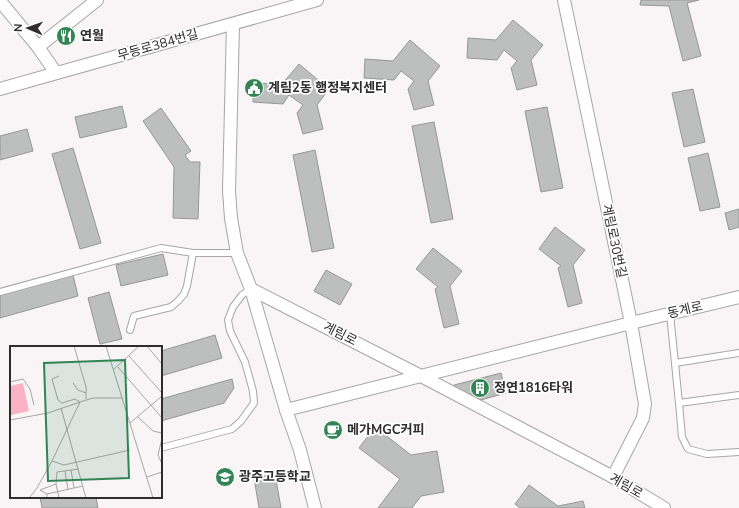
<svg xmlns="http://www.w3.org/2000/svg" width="739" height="508" viewBox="0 0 739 508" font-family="'Nunito Sans','Noto Sans KR',sans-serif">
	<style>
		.building { fill: #bcbfbd; stroke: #949795 }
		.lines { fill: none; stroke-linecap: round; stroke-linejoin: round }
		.service-casing { stroke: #a9a5a6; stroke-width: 8 }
		.minor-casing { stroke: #a9a5a6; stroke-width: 14 }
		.service { stroke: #fff; stroke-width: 6 }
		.minor { stroke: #fff; stroke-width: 12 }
		.labels { text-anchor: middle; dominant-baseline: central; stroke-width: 3.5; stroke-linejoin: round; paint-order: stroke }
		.poi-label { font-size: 13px; font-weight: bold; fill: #2e2c2c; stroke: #fff; text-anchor: start }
		.street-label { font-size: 13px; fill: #2e2c2c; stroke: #fff }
		.inset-road { fill: none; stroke: #a8a5a5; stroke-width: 1 }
		.view { fill: #328455; fill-opacity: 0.15; stroke: #328455; stroke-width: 2 }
		.inset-edge { fill: none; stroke: #2e2c2c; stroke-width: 2 }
	</style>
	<rect width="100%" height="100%" fill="#f9f5f6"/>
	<g class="building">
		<path d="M641 0H699L687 3 701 56 683 61 669 6 640 5Z"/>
		<path d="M513 20 543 45 531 60 537 85 517 90 511 68 517 61 504 50 497 60 467 58 468 38 496 40Z"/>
		<path d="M410 40 440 66 428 81 434 105 414 110 408 89 414 81 401 71 394 80 364 78 365 59 393 61Z"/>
		<path d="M299 64 329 89 317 105 323 129 303 134 297 113 303 105 289 95 283 104 253 102 254 83 282 84Z"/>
		<path d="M693 89 705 142 684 147 672 93Z"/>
		<path d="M122 106 127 127 80 138 75 117Z"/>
		<path d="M547 107 563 188 541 192 525 111Z"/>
		<path d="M161 108 191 151 185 155 190 162H200L198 219 173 218 174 167 143 121Z"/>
		<path d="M434 122 453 219 431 223 412 126Z"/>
		<path d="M27 129 33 151 0 160V136Z"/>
		<path d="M73 148 101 243 80 249 52 154Z"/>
		<path d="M315 150 334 248 312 252 293 155Z"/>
		<path d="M708 153 720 207 700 211 688 158Z"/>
		<path d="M739 209V227L729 230 725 213Z"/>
		<path d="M555 227 585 250 573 265 582 303 568 307 558 268 561 266 539 249Z"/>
		<path d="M433 248 462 271 450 286 459 324 444 328 435 289 438 287 416 269Z"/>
		<path d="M163 254 168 275 121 286 116 265Z"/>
		<path d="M326 270 352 284 340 305 314 291Z"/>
		<path d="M73 275 78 296 0 318V295Z"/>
		<path d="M109 292 122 339 100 344 88 298Z"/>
		<path d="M215 335 222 358 161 376V351Z"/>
		<path d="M501 373 506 393 477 401 455 391 454 385Z"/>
		<path d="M232 379 234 388 224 403 161 421V399Z"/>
		<path d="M375 427 411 455 437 451 444 492 421 496 412 508H378L400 479 359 448Z"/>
		<path d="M275 474 281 508H259L254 478Z"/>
		<path d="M529 485 558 506 583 501 585 508H520L515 504Z"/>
		<path d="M40 497H96L98 508H42Z"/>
	</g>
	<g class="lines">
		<defs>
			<g id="service">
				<path d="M0 292 161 248 193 253H237"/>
				<path d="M670 314 679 403 682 437 688 449 707 454 739 452"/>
				<path d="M130 330 134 316 171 307 178 301 184 294 187 286 193 253"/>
				<path d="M675 363 739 353"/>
				<path d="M679 403 739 395"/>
				<path d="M161 448 232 429 241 421 254 403 253 391 245 362 230 331 228 320 233 307 242 295 251 289"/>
			</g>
			<g id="minor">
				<path d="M564 0 631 323 645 404 643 418 613 477"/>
				<path d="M0 1 38 47 56 73"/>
				<path d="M233 24 229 191 231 218 237 253 251 289 421 376 613 477 664 508"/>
				<path d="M38 47 97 0"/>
				<path d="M0 89 317 0"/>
				<path d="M251 289 286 410 300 450 315 508"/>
				<path d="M286 410 631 323 739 297"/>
			</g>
		</defs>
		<use href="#service" class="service-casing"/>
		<use href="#minor" class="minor-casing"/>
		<use href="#service" class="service"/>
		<use href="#minor" class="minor"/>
	</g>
	<defs>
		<symbol id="restaurant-disc" viewBox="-11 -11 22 22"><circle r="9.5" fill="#328455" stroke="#fff"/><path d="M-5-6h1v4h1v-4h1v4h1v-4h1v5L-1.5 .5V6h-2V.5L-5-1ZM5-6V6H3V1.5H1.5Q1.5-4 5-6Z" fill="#fff"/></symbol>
		<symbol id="civic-disc" viewBox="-11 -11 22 22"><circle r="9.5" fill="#328455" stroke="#fff"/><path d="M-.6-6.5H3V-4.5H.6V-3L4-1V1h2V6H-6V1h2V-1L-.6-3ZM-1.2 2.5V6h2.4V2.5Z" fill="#fff"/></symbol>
		<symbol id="building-disc" viewBox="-11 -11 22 22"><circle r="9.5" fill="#328455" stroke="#fff"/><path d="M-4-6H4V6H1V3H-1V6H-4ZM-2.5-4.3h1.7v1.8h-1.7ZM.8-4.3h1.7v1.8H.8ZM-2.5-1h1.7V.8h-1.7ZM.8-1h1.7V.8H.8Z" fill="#fff"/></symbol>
		<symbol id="cafe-disc" viewBox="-11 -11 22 22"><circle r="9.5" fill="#328455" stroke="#fff"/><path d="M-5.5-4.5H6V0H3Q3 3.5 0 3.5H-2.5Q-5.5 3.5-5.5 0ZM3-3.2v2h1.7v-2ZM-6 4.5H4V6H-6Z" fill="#fff"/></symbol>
		<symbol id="school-disc" viewBox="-11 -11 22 22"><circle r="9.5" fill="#328455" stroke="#fff"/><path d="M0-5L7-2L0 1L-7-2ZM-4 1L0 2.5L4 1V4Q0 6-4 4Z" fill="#fff"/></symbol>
	</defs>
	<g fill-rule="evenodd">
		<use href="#restaurant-disc" x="55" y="25" width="22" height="22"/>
		<use href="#civic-disc" x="243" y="77" width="22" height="22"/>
		<use href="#building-disc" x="469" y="377" width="22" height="22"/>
		<use href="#cafe-disc" x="322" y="419" width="22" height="22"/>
		<use href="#school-disc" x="214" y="466" width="22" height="22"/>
	</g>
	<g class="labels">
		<g class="poi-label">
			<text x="80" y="36">연월</text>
			<text x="268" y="88">계림2동 행정복지센터</text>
			<text x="494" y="388">정연1816타워</text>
			<text x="347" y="430">메가MGC커피</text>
			<text x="239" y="477">광주고등학교</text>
		</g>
		<g class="street-label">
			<text transform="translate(158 45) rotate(-16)">무등로384번길</text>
			<text transform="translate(614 241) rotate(78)">계림로30번길</text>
			<text transform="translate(685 310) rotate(-13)">동계로</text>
			<text transform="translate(340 334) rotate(27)">계림로</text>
			<text transform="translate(626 486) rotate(30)">계림로</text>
		</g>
	</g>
	<g transform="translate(10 346)">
		<rect width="152" height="152" fill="#f9f5f6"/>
		<path d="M13 37 19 65 1 69 0 40Z" fill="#f9b3c5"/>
		<path class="inset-road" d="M64 0 76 41V53M96 0 143 152M137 0 152 18M119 10 152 47M108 21 152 72M103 24 129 0M49 30 42 33 48 54 52 57 65 53 70 56M0 36 13 33 20 43 24 59M63 37 68 44 76 47M51 62 76 152M128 71 143 85 152 87M0 74 38 67 70 56M120 77 152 50M152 92 148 109 152 118M42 115 54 119 120 104M61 124 64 142M55 125 58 144M137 131 152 126M46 138 49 152M30 144 46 138 47 126 69 123M30 144 37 148V152M37 148 73 140M19 152 27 142 42 115 70 56 83 52H112"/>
		<path class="view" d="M115 14 119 132 38 135 34 17Z"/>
		<rect width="152" height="152" class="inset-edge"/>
	</g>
	<g transform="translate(28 28) rotate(272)" stroke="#ffffff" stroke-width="3" paint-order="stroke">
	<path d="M0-3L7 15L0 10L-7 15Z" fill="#2e2c2c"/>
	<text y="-6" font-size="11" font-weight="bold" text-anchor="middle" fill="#2e2c2c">N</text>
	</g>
</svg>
